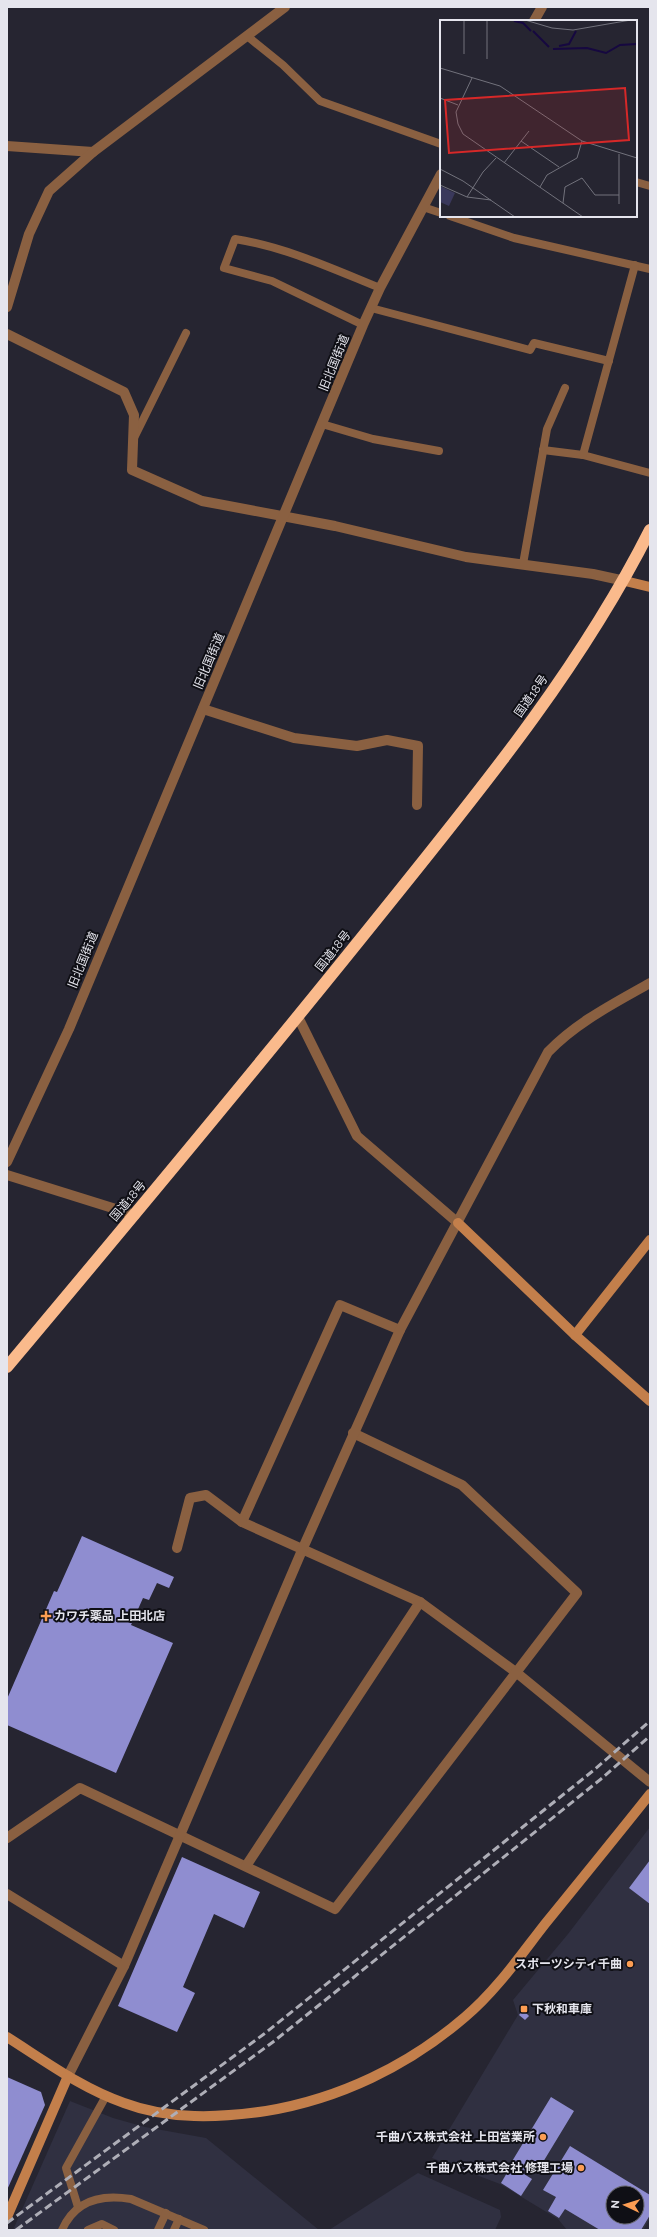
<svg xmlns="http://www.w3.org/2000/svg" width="657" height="2237" viewBox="0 0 657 2237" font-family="Raleway,'Noto Sans JP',sans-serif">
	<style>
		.built { fill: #303041; fill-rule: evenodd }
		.building { fill: #8f8dd0; fill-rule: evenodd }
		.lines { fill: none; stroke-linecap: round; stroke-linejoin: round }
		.lane { stroke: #8a6041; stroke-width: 8 }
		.street { stroke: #8a6041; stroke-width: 10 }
		.secondary { stroke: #c37f4b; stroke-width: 10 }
		.highway { stroke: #faba8c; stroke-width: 12 }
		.rail { stroke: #aeaeb7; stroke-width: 3; stroke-dasharray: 8 4; stroke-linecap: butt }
		.poi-dot { fill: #fc9d53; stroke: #0f0f15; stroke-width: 1.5 }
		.labels { text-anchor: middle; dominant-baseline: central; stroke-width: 4; stroke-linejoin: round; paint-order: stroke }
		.street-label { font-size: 12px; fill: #e5e5ed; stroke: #0f0f15 }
		.poi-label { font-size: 12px; font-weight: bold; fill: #e5e5ed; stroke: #0f0f15; text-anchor: end }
		.inset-river { fill: none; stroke: #160840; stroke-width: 2 }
		.inset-road { fill: none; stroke: #72727c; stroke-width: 1 }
		.view { fill: #d62828; fill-opacity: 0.15; stroke: #d62828; stroke-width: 2 }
		.inset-edge { fill: none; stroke: #e5e5ed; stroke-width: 2 }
	</style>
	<rect width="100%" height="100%" fill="#262531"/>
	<g class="built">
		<path d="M650 1827V2218L643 2230H567L558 2219 500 2184 432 2158 518 2015 513 2000 568 1934ZM613 2193H637V2217H613Z"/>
		<path d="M70 2101 113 2118 145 2127 206 2138 319 2230H13Z"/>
		<path d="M418 2173 500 2210 501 2217 495 2230H329Z"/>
	</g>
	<g class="building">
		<path d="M82 1536 174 1577 169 1588 157 1583 149 1600 143 1598 131 1625 173 1643 116 1773 7 1725V1699L54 1591 57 1592Z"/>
		<path d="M182 1857 260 1892 244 1928 214 1914 183 1987 195 1993 177 2032 118 2006Z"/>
		<path d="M650 1860V1904L629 1888Z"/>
		<path d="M523 2010 529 2016 525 2020 519 2015Z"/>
		<path d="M7 2077 41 2092 45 2105 7 2190Z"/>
		<path d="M551 2097 574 2111 537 2172 528 2166 524 2171 511 2163Z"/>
		<path d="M570 2146 650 2195V2215L641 2230H600L565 2209 559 2218 548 2211 556 2197 543 2190ZM613 2193H637V2217H613Z"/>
		<path d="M511 2166 532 2179 521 2196 501 2183Z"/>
	</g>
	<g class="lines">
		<g class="lane">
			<path d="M247 36 283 65 320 101 441 144"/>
			<path d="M636 182 650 186"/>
			<path d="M423 207 441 213"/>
			<path d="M450 216 514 238 650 269"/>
			<path d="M371 308 530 350 534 343 609 361"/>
			<path d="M363 325 272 281 224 268 235 239C286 247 333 269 380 288"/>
			<path d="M322 424 373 439 439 451"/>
			<path d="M134 438 186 333"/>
			<path d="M543 450 583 455 650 473"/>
			<path d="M583 455 635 265"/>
			<path d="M523 564 547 429 565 388"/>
			<path d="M78 2207 66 2168 106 2096"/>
			<path d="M62 2230C75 2200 101 2194 131 2199L204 2230"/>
			<path d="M88 2230 102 2224 114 2230"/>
			<path d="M158 2230 166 2213"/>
			<path d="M174 2230 179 2219"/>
		</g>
		<g class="street">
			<path d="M534 21 542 7"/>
			<path d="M7 146 93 152"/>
			<path d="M7 307 29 234 49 191 93 152 285 7"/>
			<path d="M7 334 124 392 134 415 132 470 202 501 335 526 466 557 593 574 625 581"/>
			<path d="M203 709 294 738 357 746 387 740 418 746 417 805"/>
			<path d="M298 1017 357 1136 458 1223"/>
			<path d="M7 1162 69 1029 363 325 380 288 441 174"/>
			<path d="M7 1175 135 1215"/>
			<path d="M400 1330 340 1305 242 1522 420 1602 517 1673 650 1782"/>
			<path d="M177 1548 190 1498 206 1495 242 1522"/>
			<path d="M7 1838 80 1788 335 1909 577 1593 462 1485 353 1433"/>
			<path d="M246 1866 420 1602"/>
			<path d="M7 1894 124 1966"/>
			<path d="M68 2076 124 1966 303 1548 400 1330 548 1052C577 1022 613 1004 650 983"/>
		</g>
		<g class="secondary">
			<path d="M625 581 650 587"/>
			<path d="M458 1223 575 1335 650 1401"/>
			<path d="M575 1335 650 1240"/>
			<path d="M7 2037C45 2061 81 2088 124 2103 169 2120 219 2118 266 2111 339 2099 408 2066 465 2017 496 1991 520 1956 545 1924 580 1881 615 1838 650 1794"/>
			<path d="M7 2217 68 2076"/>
		</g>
		<path class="highway" d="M7 1367C132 1218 257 1068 379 916 477 794 579 671 650 530"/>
		<g class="rail">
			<path d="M7 2223 264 2034 594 1770 650 1721"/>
			<path d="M16 2230 273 2042 601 1779 650 1736"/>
		</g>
	</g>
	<g class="poi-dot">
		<path d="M44 1610h4v4h4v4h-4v4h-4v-4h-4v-4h4z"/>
		<circle cx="630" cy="1964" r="4"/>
		<rect x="520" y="2005" width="8" height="8" rx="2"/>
		<circle cx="543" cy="2137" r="4"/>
		<circle cx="581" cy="2168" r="4"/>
	</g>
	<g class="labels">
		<g class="street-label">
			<text transform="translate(334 363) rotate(-68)">旧北国街道</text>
			<text transform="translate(209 661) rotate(-67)">旧北国街道</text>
			<text transform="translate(531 696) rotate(-55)">国道18号</text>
			<text transform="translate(333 951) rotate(-51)">国道18号</text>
			<text transform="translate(83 960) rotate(-68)">旧北国街道</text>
			<text transform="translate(128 1201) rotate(-50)">国道18号</text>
		</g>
		<g class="poi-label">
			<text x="54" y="1616" text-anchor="start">カワチ薬品 上田北店</text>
			<text x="622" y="1964">スポーツシティ千曲</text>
			<text x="532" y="2009" text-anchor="start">下秋和車庫</text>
			<text x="535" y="2137">千曲バス株式会社 上田営業所</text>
			<text x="573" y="2168">千曲バス株式会社 修理工場</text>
		</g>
	</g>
	<g transform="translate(440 20)">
		<rect width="197" height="197" fill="#262531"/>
		<path d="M0 166 15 173 9 186 0 182Z" fill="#3a385b"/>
		<path class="inset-river" d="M74 1 83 3 91 11M93 11 109 27M119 26 129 24 136 11M113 29 147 28 166 33 180 25 197 24"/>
		<path class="inset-road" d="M85 0 112 8 133 10 191 0M24 34V0M47 39V0M0 48 60 66 142 121 197 138M32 58 16 92 18 104 23 114 143 197M0 78 18 85M81 121 119 147M64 143 89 111M0 149 23 161 75 197M0 165 27 177 51 180M100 167 107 155 137 138 142 121M27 177 43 152 56 138M123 183 125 167 142 158 155 175H179M179 184V134"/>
		<path class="view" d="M185 68 189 120 9 133 5 80Z"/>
		<rect width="197" height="197" class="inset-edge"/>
	</g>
	<rect width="657" height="2237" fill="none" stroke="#e5e5ed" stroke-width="16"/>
	<g transform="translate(625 2205) rotate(274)"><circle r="19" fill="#0f0f15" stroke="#65656b"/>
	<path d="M0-3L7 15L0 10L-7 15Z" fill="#fc9d53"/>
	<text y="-6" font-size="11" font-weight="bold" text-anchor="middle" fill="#e5e5ed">N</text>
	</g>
</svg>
